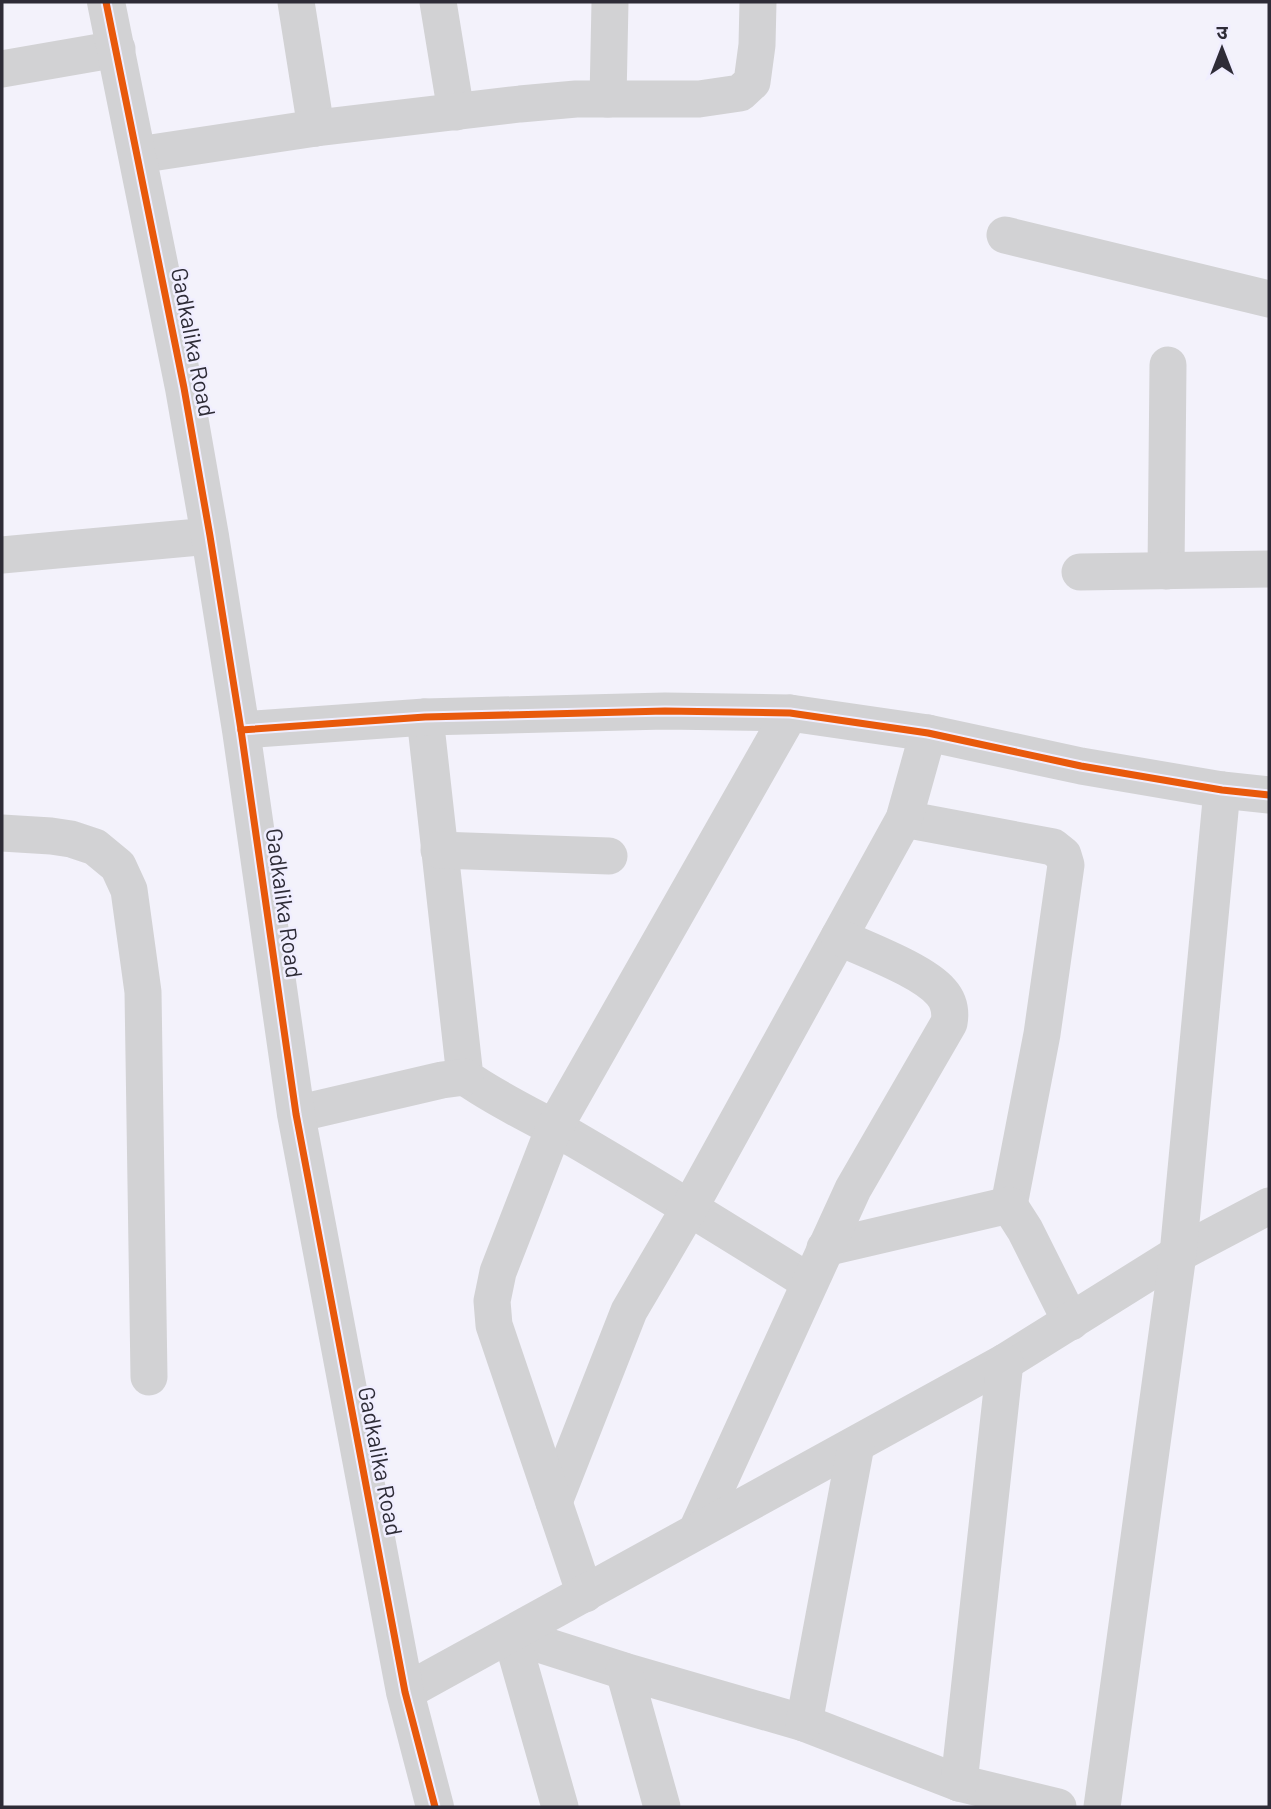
<svg xmlns="http://www.w3.org/2000/svg" width="1271" height="1809" viewBox="0 0 1271 1809" font-family="Barlow,'Noto Sans Devanagari',sans-serif">
	<style>
		.lines { fill: none; stroke-linecap: round; stroke-linejoin: round }
		.minor { stroke: #d2d2d4; stroke-width: 37 }
		.tertiary { stroke: #d2d2d4; stroke-width: 38 }
		.cycleway-casing { stroke: #f0eeff; stroke-width: 11 }
		.cycleway { stroke: #e8590c; stroke-width: 7 }
		.labels { text-anchor: middle; dominant-baseline: central; stroke-width: 5; stroke-linejoin: round; paint-order: stroke }
		.street-label { font-size: 23px; fill: #2e2c37; stroke: #f0eeff }
	</style>
	<rect width="100%" height="100%" fill="#f3f2fb"/>
	<g class="lines">
		<g class="minor">
			<path d="M296 2 316 128"/>
			<path d="M438 2 456 112"/>
			<path d="M2 69 117 49"/>
			<path d="M608 99 610 2"/>
			<path d="M138 155 316 128 520 104 576 99H699L740 93 752 82 757 45 758 2"/>
			<path d="M1005 235 1269 299"/>
			<path d="M2 555 210 536"/>
			<path d="M1166 571 1168 365"/>
			<path d="M1080 572 1269 569"/>
			<path d="M425 717 465 1077C500 1102 539 1119 576 1140 655 1186 732 1234 809 1282"/>
			<path d="M241 730 425 717 665 711 790 713 928 733 1081 766 1222 790 1269 795"/>
			<path d="M904 819 1053 847 1063 855 1066 865 1042 1034 1009 1205"/>
			<path d="M2 833 51 836 71 839 95 847 118 866 129 890 143 992 149 1377"/>
			<path d="M439 850 609 856"/>
			<path d="M296 1114 442 1080 465 1077"/>
			<path d="M825 1248 1009 1205 1025 1230 1071 1322"/>
			<path d="M554 1502 629 1311 690 1207 904 819 928 733"/>
			<path d="M697 1530 853 1189 949 1023C951 1012 949 1001 941 992 922 970 866 950 839 937"/>
			<path d="M585 1594 494 1325 492 1301 498 1272 554 1128 790 713"/>
			<path d="M511 1635 624 1671 804 1723 959 1783 1058 1807"/>
			<path d="M511 1635 560 1807"/>
			<path d="M624 1671 662 1807"/>
			<path d="M405 1692 1005 1362 1178 1254 1269 1206"/>
			<path d="M804 1723 856 1445"/>
			<path d="M959 1783 1005 1362"/>
			<path d="M1102 1807 1178 1254 1222 790"/>
		</g>
		<path class="tertiary" d="M106 2 184 388 210 536 241 730 296 1114 405 1692 435 1807"/>
		<defs>
			<g id="cycleway">
				<path d="M106 2 184 388 210 536 241 730 296 1114 405 1692 435 1807"/>
				<path d="M241 730 425 717 665 711 790 713 928 733 1081 766 1222 790 1269 795"/>
			</g>
		</defs>
		<use href="#cycleway" class="cycleway-casing"/>
		<use href="#cycleway" class="cycleway"/>
	</g>
	<g class="labels">
		<g class="street-label">
			<text transform="translate(194 342) rotate(79)">Gadkalika Road</text>
			<text transform="translate(285 903) rotate(82)">Gadkalika Road</text>
			<text transform="translate(381 1461) rotate(79)">Gadkalika Road</text>
		</g>
	</g>
	<rect width="1271" height="1809" fill="none" stroke="#2e2c37" stroke-width="7"/>
	<g transform="translate(1222 49)" stroke="#f0eeff" stroke-width="5" paint-order="stroke">
	<path d="M0-5L12 26L0 18L-12 26Z" fill="#2e2c37"/>
	<text y="-10" font-size="19" font-weight="bold" text-anchor="middle" fill="#2e2c37">उ</text>
	</g>
</svg>
